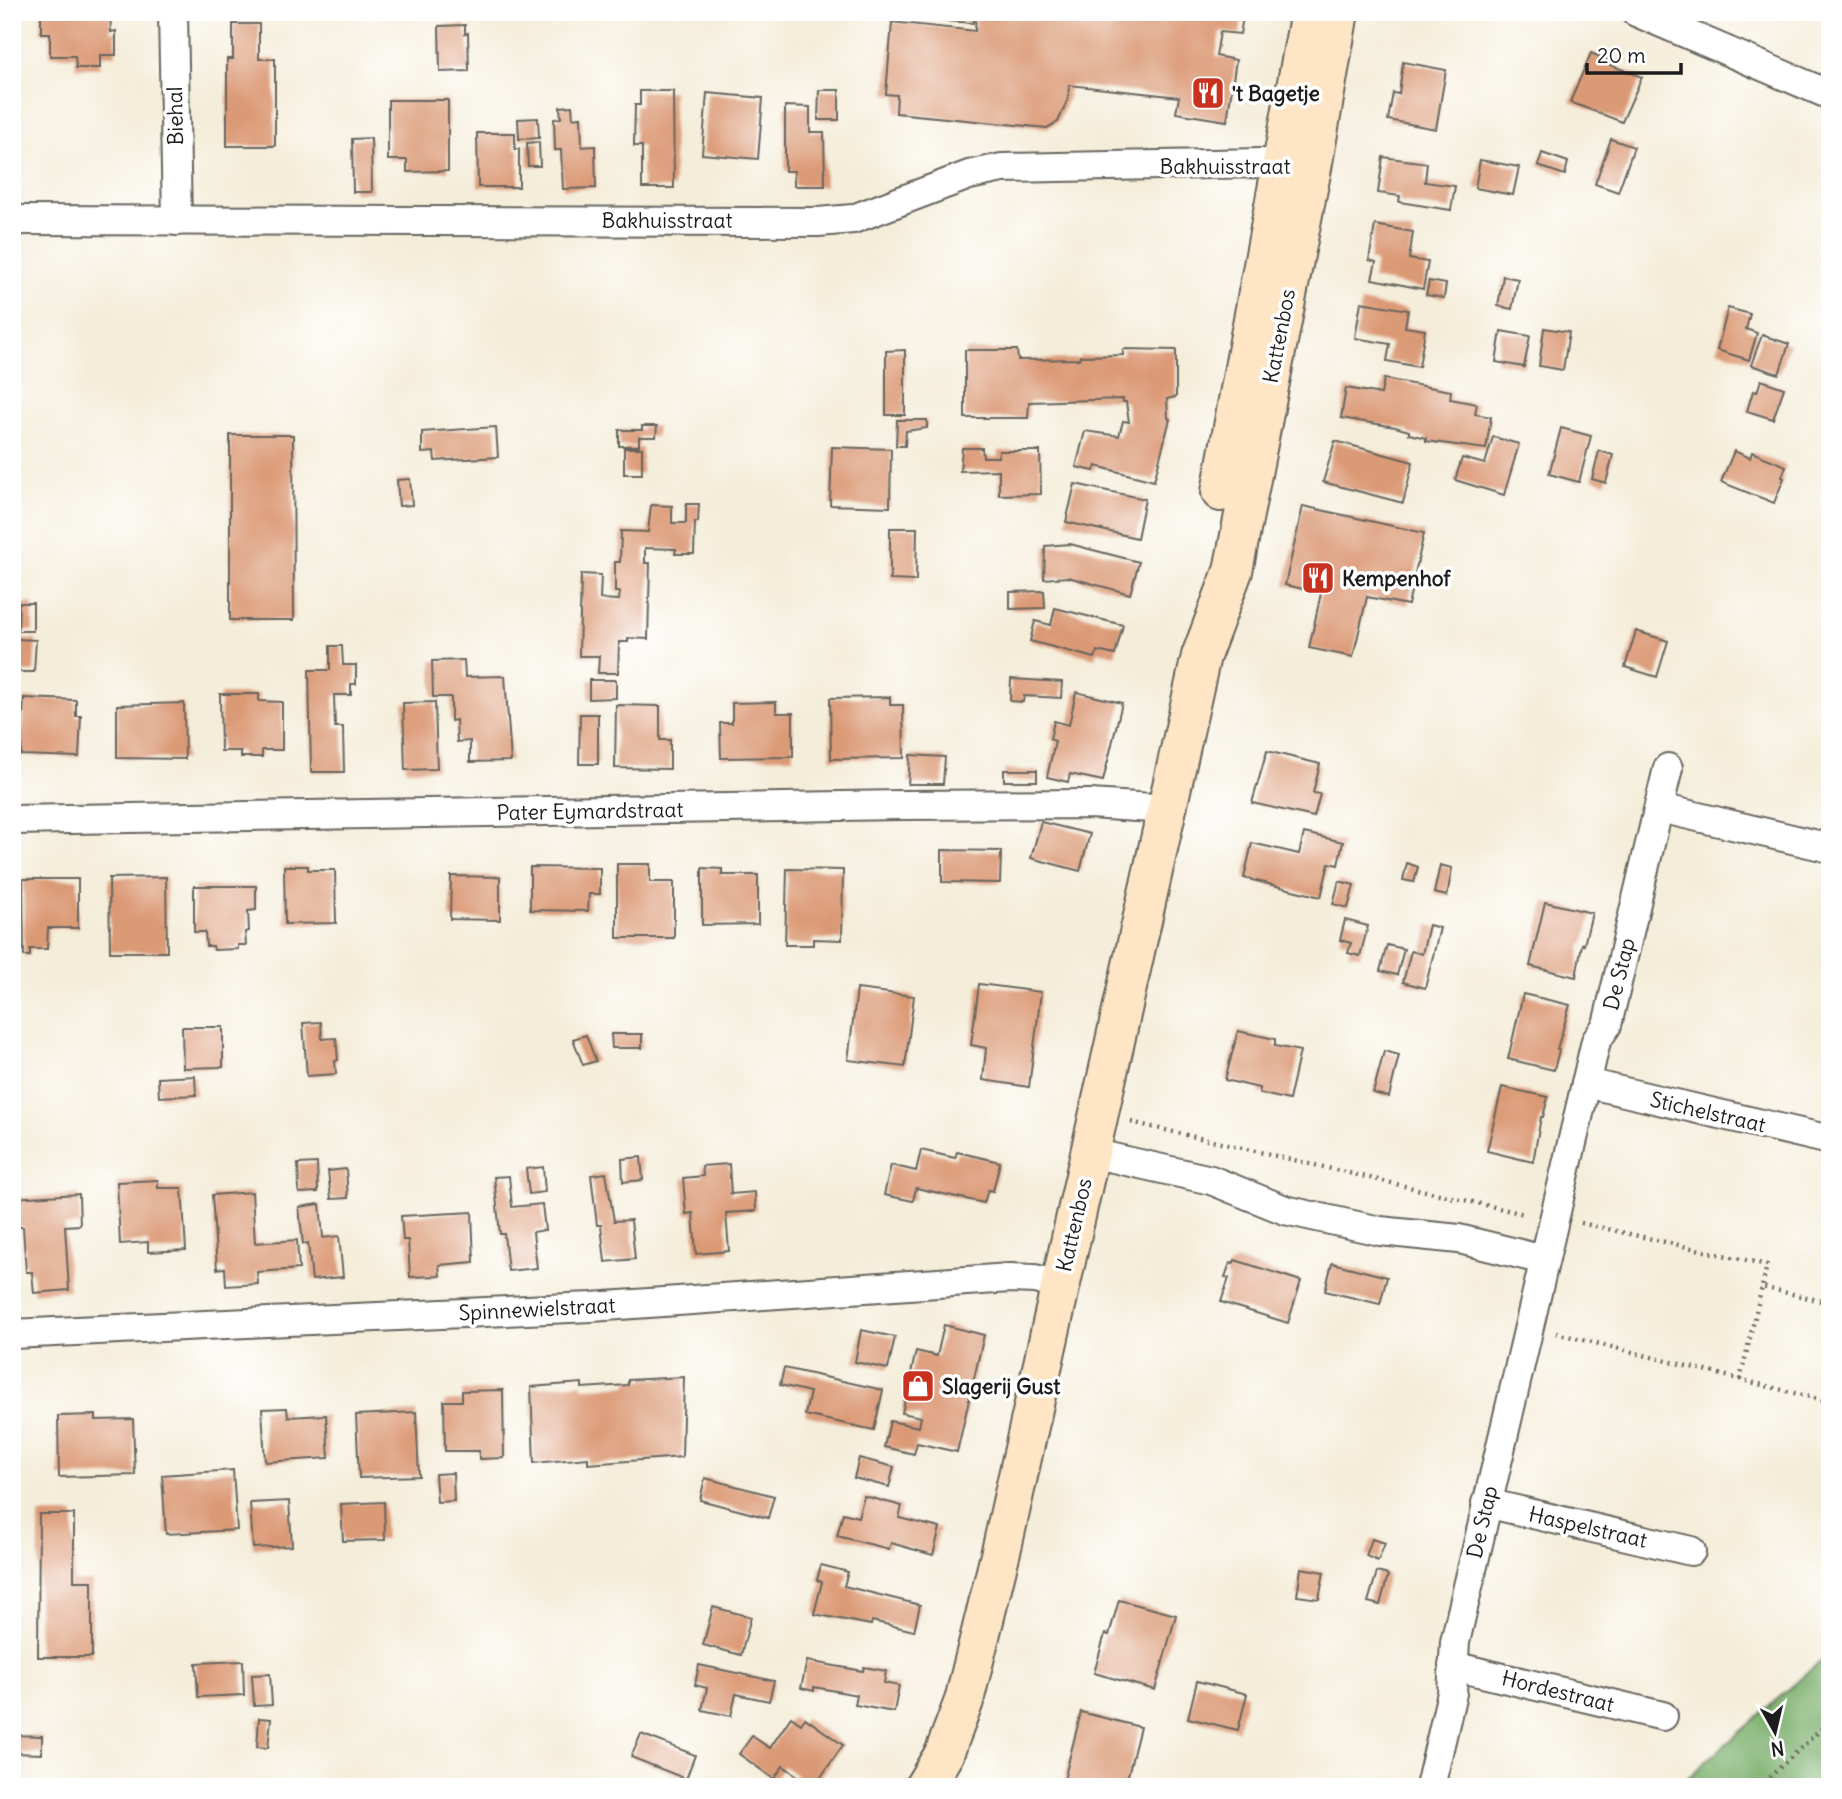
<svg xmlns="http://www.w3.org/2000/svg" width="1842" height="1799" viewBox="0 0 1842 1799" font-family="Delius,sans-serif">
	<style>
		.forest { fill: #78ad69; stroke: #4a6442; stroke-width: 2 }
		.building { fill: #db9a76 }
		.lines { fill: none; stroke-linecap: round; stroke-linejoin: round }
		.minor-casing { stroke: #68655e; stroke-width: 32 }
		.secondary-casing { stroke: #68655e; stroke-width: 42 }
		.path { stroke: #68655e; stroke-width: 4.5; stroke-dasharray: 2 5; stroke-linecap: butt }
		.minor { stroke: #fff; stroke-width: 28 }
		.secondary { stroke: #fde5c5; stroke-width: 38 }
		.labels { text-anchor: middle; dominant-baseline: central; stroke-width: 7; stroke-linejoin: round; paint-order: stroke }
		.poi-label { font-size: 21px; font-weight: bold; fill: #1c1c1c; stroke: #fff; text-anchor: start }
		.street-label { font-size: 21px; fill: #1c1c1c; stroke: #fff }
	</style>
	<rect width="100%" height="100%" fill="#fff"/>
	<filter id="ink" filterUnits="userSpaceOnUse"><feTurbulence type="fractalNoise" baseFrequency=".0143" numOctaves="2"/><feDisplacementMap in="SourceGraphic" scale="14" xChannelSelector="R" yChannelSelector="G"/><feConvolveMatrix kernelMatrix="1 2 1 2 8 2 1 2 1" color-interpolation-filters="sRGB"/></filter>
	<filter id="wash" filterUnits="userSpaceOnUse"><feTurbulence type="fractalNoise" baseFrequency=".00686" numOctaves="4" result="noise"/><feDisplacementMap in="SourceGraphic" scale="28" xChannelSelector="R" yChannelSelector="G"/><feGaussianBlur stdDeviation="1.57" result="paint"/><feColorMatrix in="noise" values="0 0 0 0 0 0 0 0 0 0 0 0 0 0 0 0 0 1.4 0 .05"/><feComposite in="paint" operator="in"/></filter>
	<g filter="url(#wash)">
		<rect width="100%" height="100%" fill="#f4edd9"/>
		<path class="forest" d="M1830 1653V1787H1677Z"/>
		<g id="blocks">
			<g class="building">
				<path d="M41 12H110L111 32 116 31V55H100V68H76L75 56H50V33H41Z"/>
				<path d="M949 12H975L973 23 948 21Z"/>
				<path d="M976 12H1244L1240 34 1220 32 1216 56 1236 60 1227 121 1176 113 1179 97 1069 85 1068 99 1058 122 1047 128 896 113 897 95 886 94 892 22 975 31Z"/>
				<path d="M233 24H259V59H275V146H227V59H233Z"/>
				<path d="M465 25V34L468 33 469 71 440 72 439 26Z"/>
				<path d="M1591 53 1612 62 1610 65 1642 77 1622 122 1570 102Z"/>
				<path d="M1403 62 1446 70 1436 129 1388 120 1393 93 1399 94Z"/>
				<path d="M819 90H839V120H818Z"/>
				<path d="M640 91H673L674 188H642V146H634L635 105H640Z"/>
				<path d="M707 93 763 98 758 159 702 154Z"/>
				<path d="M388 100H448V171L407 172V160H388Z"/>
				<path d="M572 106 573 118 581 117 582 147 595 146 596 188 563 189 561 150H555L554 119 561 118 560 107Z"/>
				<path d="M785 106 810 107V132H824L825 186H794V171H785Z"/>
				<path d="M538 118 539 138 519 139 518 119Z"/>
				<path d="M477 133H515V149H519V187H478Z"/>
				<path d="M371 138 372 192H353L352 139Z"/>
				<path d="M1611 139 1634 147 1618 192 1595 184Z"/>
				<path d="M539 142 540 166H528L527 143Z"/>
				<path d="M1542 153 1568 162 1565 175 1538 166Z"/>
				<path d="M1383 157 1427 163 1425 182 1455 186 1451 210 1399 202 1400 196 1378 193Z"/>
				<path d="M1480 160 1519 167 1513 195 1475 188Z"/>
				<path d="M1375 225 1413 232 1409 259 1428 262 1423 289 1372 279 1376 262 1369 260Z"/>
				<path d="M1503 276 1518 279 1512 309 1498 306Z"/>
				<path d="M1429 281 1446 284 1444 298 1426 295Z"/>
				<path d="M1361 302 1408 310 1405 327 1425 330 1419 367 1387 361 1390 344 1355 338Z"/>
				<path d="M1728 308 1750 314 1746 329 1757 333 1749 360 1717 350Z"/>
				<path d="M1544 328 1569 332 1563 370 1539 366Z"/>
				<path d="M1501 331 1530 336 1524 367 1496 362Z"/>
				<path d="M1762 335 1789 344 1779 374 1751 365Z"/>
				<path d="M1123 349 1176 350V397L1167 399 1168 418 1170 419 1154 481 1096 466 1094 471 1076 467 1085 431 1119 436 1123 421 1129 422 1126 402H1123V399L1029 402 1028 418H965V350H1017L1018 360 1079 359 1080 356 1123 355Z"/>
				<path d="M905 350V415H886V351Z"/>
				<path d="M1384 379 1451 391 1450 399 1477 404 1475 414 1491 417 1486 449 1426 441V438L1409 434V431L1395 427 1341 418 1346 388 1381 394Z"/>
				<path d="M1761 380 1784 388 1773 419 1747 411 1753 391 1757 392Z"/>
				<path d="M897 420H927V428L906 431 905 446H896Z"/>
				<path d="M642 426H657L656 437H639V446H619V430H642Z"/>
				<path d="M496 427 498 457 435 461 434 452 422 453V432Z"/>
				<path d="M1561 428 1591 436 1579 482 1549 474Z"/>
				<path d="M230 435H293L294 620H230Z"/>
				<path d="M1493 437 1519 444 1504 495 1455 480 1462 458 1485 464Z"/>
				<path d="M1335 441 1413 462 1403 503 1323 482Z"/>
				<path d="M832 447 891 449 890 507 830 505Z"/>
				<rect x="624" y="448" width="18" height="26"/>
				<path d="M962 448H982L983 457H998L999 451H1040L1041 494 999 495V470L960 471Z"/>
				<path d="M1599 451 1613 455 1606 483 1592 479Z"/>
				<path d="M1734 451 1750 458 1752 452 1786 466 1782 477 1784 478 1774 503 1721 482Z"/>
				<path d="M410 479 412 505 399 506 397 480Z"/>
				<path d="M1075 484 1145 499 1137 538 1066 522Z"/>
				<path d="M686 504H699L698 522H695L694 554H675L676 549 645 548V563H650L648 639 628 638V642H619L618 673H598L599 656H579L581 574 601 575 600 599 619 600 620 592H615V562H620L621 531 648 532 651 505 672 506V523H686Z"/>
				<path d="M1303 506 1424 533 1408 605 1367 597 1353 657 1309 648 1321 593 1285 585Z"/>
				<path d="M890 528H917L916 581 890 580Z"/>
				<path d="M1070 544 1139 562 1130 594 1068 577 1044 579 1045 546Z"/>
				<path d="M1044 591 1045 608 1010 609V592Z"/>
				<path d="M19 603H33V631H18Z"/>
				<path d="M1055 608 1123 625 1115 655 1097 651 1095 658 1030 641 1035 621 1051 625Z"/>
				<path d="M1636 631 1668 641 1657 677 1625 667Z"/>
				<path d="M15 639 36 640 34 672H14Z"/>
				<path d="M330 646H342L343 665H356V684H351V695H334L335 727H343L344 772H311L309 670H330Z"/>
				<path d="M464 660 465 677 505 676 511 761 470 762V741L457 742 456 720 451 721V697H433L432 661Z"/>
				<path d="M1011 679 1062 682 1061 698 1024 696 1023 702 1010 701Z"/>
				<path d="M589 680H616V698L589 699Z"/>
				<path d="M1076 692 1122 703 1103 781 1070 774 1068 782 1047 777 1055 741 1050 739 1054 721 1069 725Z"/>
				<path d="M220 694H259V701L282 702V750H262V757H241V751H221Z"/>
				<path d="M890 697V705H903L904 758 831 759 830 698Z"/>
				<path d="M24 698 76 700V716H81L79 757 21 755Z"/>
				<path d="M435 702 437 769 405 770 403 703Z"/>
				<path d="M776 702V713H793V757L721 758 720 723H732V703Z"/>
				<path d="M184 703 185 759 117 758V705Z"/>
				<path d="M616 705 660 706V740H670V769L615 768Z"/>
				<path d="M580 714H598V764H579Z"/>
				<path d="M1267 751 1320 764 1313 793 1320 794 1314 817 1252 803Z"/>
				<path d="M910 755 945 757 943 784H908Z"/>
				<rect x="1004" y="770" width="33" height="11"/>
				<path d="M1041 822 1090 834 1080 871 1031 858Z"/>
				<path d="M1304 833 1343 842 1338 865 1329 863 1321 897 1244 878 1252 843 1299 854Z"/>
				<path d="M942 850 1001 851 1000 883 942 882Z"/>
				<path d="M1407 863 1418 867 1414 882 1403 880Z"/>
				<path d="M617 864H650V882H674V938H617Z"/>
				<path d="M1440 865 1452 868 1447 896 1434 893Z"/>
				<path d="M284 866H308V870H335L336 923 285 924Z"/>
				<path d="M530 867 600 868V894H589L588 911 530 910Z"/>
				<path d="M702 868 722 869V875H758V924L702 925Z"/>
				<path d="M787 869 843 870 842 940 813 939V945H785Z"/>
				<path d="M451 876 500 877V920L450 919Z"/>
				<path d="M166 877 167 952H110L109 878Z"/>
				<path d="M23 879H78V928H48L47 949H30V956H24Z"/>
				<path d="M1339 881 1354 885 1348 908 1333 904Z"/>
				<path d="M194 886H256V910L248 911 249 931 245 932 246 945H238V949L214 950 213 946H206L205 932H194Z"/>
				<path d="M1545 902 1592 913 1584 945 1582 944 1576 977 1530 966Z"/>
				<path d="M1345 920 1368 926 1360 956 1348 953 1351 943 1340 940Z"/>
				<path d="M1429 925 1440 928 1425 988 1403 982 1411 951 1422 954Z"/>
				<path d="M1387 945 1404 949 1397 975 1380 971Z"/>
				<path d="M979 984 1041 992 1029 1087 983 1080 986 1048 971 1045Z"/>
				<path d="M857 989 914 996 905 1067 848 1060Z"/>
				<path d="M1523 994 1570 1005 1557 1049 1559 1050 1554 1070 1508 1059Z"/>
				<path d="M321 1022 322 1039 336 1038 338 1060 335 1061 336 1074 307 1076 303 1023Z"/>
				<path d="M182 1027H223V1067L183 1068Z"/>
				<path d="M1238 1031 1275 1039V1046L1300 1051 1289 1100 1259 1093V1088L1225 1080Z"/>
				<path d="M611 1034H642V1048H612Z"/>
				<path d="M586 1035 596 1061 583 1065 573 1039Z"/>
				<path d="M1384 1051 1399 1055 1389 1097 1373 1093Z"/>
				<path d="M195 1076 196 1095 159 1097 158 1078Z"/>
				<path d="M1502 1087 1548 1097 1543 1117H1541L1533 1162 1487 1151Z"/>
				<path d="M921 1150 955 1158 957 1152 1000 1162 993 1191 988 1190 984 1203 916 1188 913 1201 884 1195 891 1165 916 1171Z"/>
				<path d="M641 1157 643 1180 623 1182 622 1159Z"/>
				<path d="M317 1163 318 1192 299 1193 298 1164Z"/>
				<path d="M729 1164 731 1194 755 1192 756 1211 726 1213 729 1251 696 1254 693 1213 686 1214 683 1178 703 1176 702 1166Z"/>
				<path d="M543 1167 545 1192 529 1194 526 1169Z"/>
				<path d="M346 1169 348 1198 331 1199 328 1171Z"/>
				<path d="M606 1173 614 1221 631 1220 635 1259 605 1262 601 1225H597L591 1175Z"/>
				<path d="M509 1176 512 1207 542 1204 545 1230 533 1232 537 1268 508 1271 504 1234H500L494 1177Z"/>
				<path d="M158 1180V1188H182L186 1250 148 1252V1242L120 1244 117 1182Z"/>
				<path d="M252 1192 255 1243 297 1240 299 1269 257 1272 258 1284 226 1286 225 1268 217 1269 212 1195Z"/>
				<path d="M79 1194 80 1225 65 1226 69 1290 34 1293 32 1272H26L23 1227H12V1198Z"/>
				<path d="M320 1204 323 1238 339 1236 343 1277 312 1280 308 1243 303 1244 299 1207Z"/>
				<path d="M472 1212 474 1262 439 1265 440 1276 410 1277 408 1240H403L401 1216Z"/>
				<path d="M1235 1260 1301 1281 1288 1323 1221 1302 1229 1278 1225 1277 1230 1263 1233 1264Z"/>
				<path d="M1332 1263 1387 1277 1380 1304 1325 1291Z"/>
				<path d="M944 1325 984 1335 957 1452 917 1443 914 1454 884 1447 890 1421 919 1427 921 1417 902 1413 916 1351 937 1356Z"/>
				<path d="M861 1330 895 1337 888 1369 855 1362Z"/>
				<path d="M784 1368 883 1390 874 1430 805 1415 810 1392 780 1385Z"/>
				<path d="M684 1377 682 1457 588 1464V1458L534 1463 531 1387 582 1383V1388L628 1385V1380Z"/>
				<path d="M503 1390 504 1458 479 1459V1451H445L444 1401H462V1391Z"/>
				<path d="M287 1408 288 1417 326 1415 329 1458 265 1462 262 1409Z"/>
				<path d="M416 1412 419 1476 359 1478 356 1415Z"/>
				<path d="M96 1415V1420L133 1419 135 1475 59 1477 58 1416Z"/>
				<path d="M859 1458 894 1467 889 1487 854 1478Z"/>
				<path d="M233 1470 237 1530 166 1534 162 1475Z"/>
				<path d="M453 1473 454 1501 437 1502 435 1474Z"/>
				<path d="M705 1478 774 1496 768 1518 700 1500Z"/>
				<path d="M864 1496 902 1506 899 1518 940 1528 933 1555 891 1543 889 1549 837 1536 843 1513 858 1517Z"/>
				<path d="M289 1501 292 1546 253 1548 250 1503Z"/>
				<path d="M384 1502 385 1540 343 1541 341 1504Z"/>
				<path d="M39 1514H74V1581H92V1657H38Z"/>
				<path d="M1372 1539 1385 1543 1378 1561 1366 1556Z"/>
				<path d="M821 1565 848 1572 844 1586 920 1605 914 1631 872 1621 871 1625 814 1614 822 1582 817 1580Z"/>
				<path d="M1301 1568 1324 1572 1319 1599 1297 1596Z"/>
				<path d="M1377 1572 1388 1575 1380 1605 1368 1602Z"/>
				<path d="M1119 1600 1176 1615 1155 1690 1094 1673 1105 1634 1109 1635Z"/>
				<path d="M713 1607 751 1617 741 1655 703 1645Z"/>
				<path d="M243 1661 244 1695 198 1697 196 1663Z"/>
				<path d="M807 1661 863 1671 864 1667 886 1671 884 1683 899 1686 894 1712 855 1705 857 1695 814 1687V1691L801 1688Z"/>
				<path d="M699 1665 774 1681 769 1701 736 1694 731 1716 702 1710 707 1688 695 1685Z"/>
				<path d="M270 1674 272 1705 254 1706 252 1675Z"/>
				<path d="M1197 1681 1247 1694 1238 1730 1188 1718Z"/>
				<path d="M1081 1712 1140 1727 1125 1787H1092L1064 1780Z"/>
				<path d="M791 1717 801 1724 805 1718 843 1745 814 1787 783 1766 774 1779 739 1754 752 1736 770 1748Z"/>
				<path d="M259 1718 271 1719 268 1748 257 1747Z"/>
				<path d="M641 1734 695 1755 686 1779 631 1757Z"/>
				<path d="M12 1735 42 1736V1754L12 1753Z"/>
			</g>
		</g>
	</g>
	<g filter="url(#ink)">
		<use href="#blocks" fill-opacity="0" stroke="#68655e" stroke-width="2"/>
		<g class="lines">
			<defs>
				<g id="minor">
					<path d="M173 12 177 221"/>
					<path d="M1636 12 1830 95"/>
					<path d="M12 220 818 222 853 219 969 175 1002 168 1261 163 1299 166"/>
					<path d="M1660 808 1830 848"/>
					<path d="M12 820 900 805 1090 804 1168 809"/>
					<path d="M1586 1083 1830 1140"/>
					<path d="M1091 1153 1211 1180 1285 1210 1380 1231 1459 1239 1544 1260"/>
					<path d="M12 1334 591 1307 1010 1278 1035 1279 1061 1286"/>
					<path d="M1486 1503 1691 1551"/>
					<path d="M1453 1666 1663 1716"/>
					<path d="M1430 1787 1452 1693 1455 1642 1596 1041 1607 1025 1668 768"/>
				</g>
				<g id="secondary">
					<path d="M1221 492 1310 12"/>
					<path d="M924 1787 944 1754 964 1701 1003 1543 1201 656 1233 571 1312 168 1339 12"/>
				</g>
			</defs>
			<use href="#minor" class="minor-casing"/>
			<use href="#secondary" class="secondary-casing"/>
			<g class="path">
				<path d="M1131 1122 1524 1214"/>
				<path d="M1581 1223 1767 1265 1762 1287"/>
				<path d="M1556 1333 1830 1402"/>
				<path d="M1740 1380 1762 1287 1830 1303"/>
				<path d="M1759 1787 1830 1721"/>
			</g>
			<use href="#minor" class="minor"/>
			<use href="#secondary" class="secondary"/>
		</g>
	</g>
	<defs>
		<symbol id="restaurant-square" viewBox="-11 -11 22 22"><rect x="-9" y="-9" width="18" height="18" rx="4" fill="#c8321e" stroke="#fff"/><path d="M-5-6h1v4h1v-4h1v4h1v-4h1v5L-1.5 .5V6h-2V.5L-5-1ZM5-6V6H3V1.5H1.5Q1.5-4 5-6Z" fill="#fff"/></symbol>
		<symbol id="shop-square" viewBox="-11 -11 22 22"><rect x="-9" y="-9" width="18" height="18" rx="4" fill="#c8321e" stroke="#fff"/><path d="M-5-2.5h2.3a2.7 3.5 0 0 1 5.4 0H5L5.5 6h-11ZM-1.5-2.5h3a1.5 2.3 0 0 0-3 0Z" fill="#fff"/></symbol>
	</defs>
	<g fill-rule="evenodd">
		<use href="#restaurant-square" x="1189" y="74" width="38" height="38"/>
		<use href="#restaurant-square" x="1299" y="559" width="38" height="38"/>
		<use href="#shop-square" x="899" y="1367" width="38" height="38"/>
	</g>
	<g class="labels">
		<g class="poi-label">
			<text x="1232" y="93">'t Bagetje</text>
			<text x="1342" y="578">Kempenhof</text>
			<text x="942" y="1386">Slagerij Gust</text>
		</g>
		<g class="street-label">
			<text transform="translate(175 116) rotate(-91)">Biehal</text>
			<text x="1225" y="166">Bakhuisstraat</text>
			<text x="667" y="220">Bakhuisstraat</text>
			<text transform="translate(1279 336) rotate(-79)">Kattenbos</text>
			<text transform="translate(590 811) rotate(-1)">Pater Eymardstraat</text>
			<text transform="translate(1619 974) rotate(-76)">De Stap</text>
			<text transform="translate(1708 1112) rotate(13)">Stichelstraat</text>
			<text transform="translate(1074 1225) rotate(-77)">Kattenbos</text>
			<text transform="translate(537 1309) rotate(-3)">Spinnewielstraat</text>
			<text transform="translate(1482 1522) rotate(-77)">De Stap</text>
			<text transform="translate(1588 1527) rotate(13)">Haspelstraat</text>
			<text transform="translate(1558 1691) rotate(14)">Hordestraat</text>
		</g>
	</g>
	<rect width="1842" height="1799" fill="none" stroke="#fff" stroke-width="42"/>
	<g transform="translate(1775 1732) rotate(172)" stroke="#ffffff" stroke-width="5" paint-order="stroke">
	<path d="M0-5L12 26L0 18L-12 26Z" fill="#1c1c1c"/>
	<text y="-10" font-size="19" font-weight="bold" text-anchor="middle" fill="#1c1c1c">N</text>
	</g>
	<path d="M1587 63v10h94v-10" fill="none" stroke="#1c1c1c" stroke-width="3.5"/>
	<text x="1597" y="63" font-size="21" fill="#1c1c1c" stroke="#ffffff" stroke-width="5" paint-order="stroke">20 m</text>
</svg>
